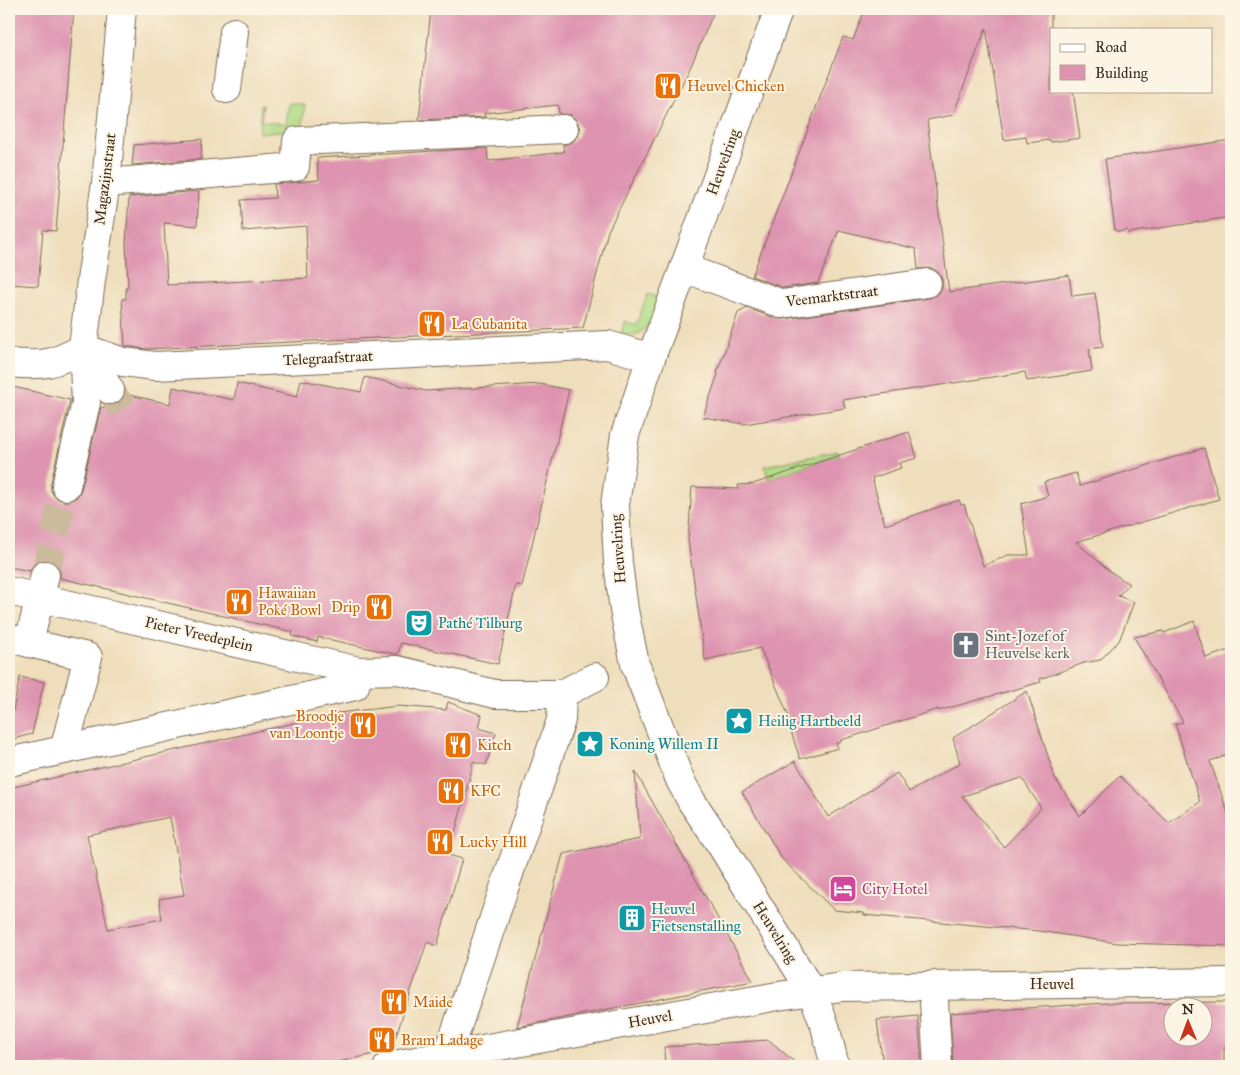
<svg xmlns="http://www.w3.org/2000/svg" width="1240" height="1075" viewBox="0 0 1240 1075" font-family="'IM FELL Great Primer',serif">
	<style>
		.green { fill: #b1da85; stroke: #768252 }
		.building { fill: #de94b0; fill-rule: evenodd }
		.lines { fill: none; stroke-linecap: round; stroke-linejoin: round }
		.minor-tunnel { stroke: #cbba9c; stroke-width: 28; stroke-dasharray: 28 14; stroke-linecap: butt }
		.minor-casing { stroke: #7a6955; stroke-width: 30 }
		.minor { stroke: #fff; stroke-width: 28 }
		.labels { text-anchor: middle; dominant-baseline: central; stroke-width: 4; stroke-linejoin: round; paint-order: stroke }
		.food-label { font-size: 15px; fill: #c56008; stroke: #fcf5e5; text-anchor: start }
		.street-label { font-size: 15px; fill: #3b2a1e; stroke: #fcf5e5 }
		.culture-label { font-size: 15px; fill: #0d838f; stroke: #fcf5e5; text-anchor: start }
		.worship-label { font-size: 15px; fill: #5b616d; stroke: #fcf5e5; text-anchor: start }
		.hotel-label { font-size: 15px; fill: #b23c85; stroke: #fcf5e5; text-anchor: start }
	</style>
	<rect width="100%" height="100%" fill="#fcf5e5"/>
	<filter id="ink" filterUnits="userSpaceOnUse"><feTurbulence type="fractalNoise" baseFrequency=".02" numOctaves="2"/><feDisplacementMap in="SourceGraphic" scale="10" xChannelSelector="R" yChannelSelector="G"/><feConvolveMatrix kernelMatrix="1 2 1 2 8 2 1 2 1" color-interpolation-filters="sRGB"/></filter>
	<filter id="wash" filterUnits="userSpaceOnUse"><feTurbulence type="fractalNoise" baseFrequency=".0096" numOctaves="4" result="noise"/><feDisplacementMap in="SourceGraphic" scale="20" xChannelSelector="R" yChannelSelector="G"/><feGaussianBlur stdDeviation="1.12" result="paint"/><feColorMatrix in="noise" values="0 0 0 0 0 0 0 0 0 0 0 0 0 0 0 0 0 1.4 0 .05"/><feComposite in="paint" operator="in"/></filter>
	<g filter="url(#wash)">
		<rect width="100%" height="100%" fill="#efdebc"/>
		<g class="green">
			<path d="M289 103 305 105 302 129 259 133 261 106H259L263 105 261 121 286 124Z"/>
			<path d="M648 294 661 298C653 316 646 343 621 333L625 321 636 325Z"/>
			<path d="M838 451 840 454 768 479 765 466Z"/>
		</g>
		<g id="blocks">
			<g class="building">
				<path d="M9 9H74L56 231 43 230 38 286 9 284Z"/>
				<path d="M431 9H715L691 66 608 231 583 328 145 349 125 346 122 299H126V287H128L126 243 129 197 199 191 197 226 164 223 167 285 308 278 306 226 243 231 241 200 275 198 274 184 319 180 317 158 487 148 488 161 564 152 563 145 572 142 578 137 580 129 577 121 571 115 559 114 558 105 484 113 485 117 419 120Z"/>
				<path d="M865 9H1051V91H1073L1080 138 1051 142 1050 140 1027 143 1026 137 1004 140 986 28 953 115 927 120 949 292 1069 275 1072 296 1095 293 1103 347 1089 349 1092 371 1027 381 1025 372 843 400 845 408 744 424 703 417 718 374 717 373 738 313 747 308 777 319H784L929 298 937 295 942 288V280L939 273 932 268 918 269 916 249 839 230 818 283 784 288 752 276 843 37 853 40Z"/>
				<path d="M202 139 201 159 132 165 134 145Z"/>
				<path d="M1231 140V217L1128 233 1127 230 1118 232 1117 230H1115L1105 159Z"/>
				<path d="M365 377 426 391 540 384 569 390 522 586 516 585 498 664 401 643 398 654H395L318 637 317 642 292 636 293 632 60 578V570L56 564 48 560H40L34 564 30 571 9 567V386L70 400 51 483V491L55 497 63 501H71L77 497 81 490 101 407 105 408 106 405 111 406 118 403 124 398 125 394 170 404 173 387 234 400 237 383 297 397 301 380 361 392Z"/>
				<path d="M909 432 917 458 899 463 901 468 872 478 885 525 959 500 961 505 964 504 983 566 1008 555H1029L1021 504 1048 496 1044 482 1076 473 1080 486 1204 448 1219 499 1076 542 1111 572 1129 584 1118 596 1134 602 1119 641 1100 660 1084 663 1040 679 1041 682 938 711V709L867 732 841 740V742L836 743 838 748 800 759 789 725 792 724 760 648 705 660 688 540 692 487 739 489 738 485 753 484Z"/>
				<path d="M1194 621 1206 658 1231 649V754L1210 761 1231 822V946L1117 943 1039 931 864 915V913L834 910 782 859 742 792 795 761 828 817 897 773 909 792 960 763 953 738 1027 691 1055 778 1080 816 1120 776 1169 823 1200 802 1175 724 1183 722 1134 637 1163 631 1164 633ZM1022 778 1041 808 1004 847 962 796Z"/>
				<path d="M20 677 44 682 32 734 9 740V729Z"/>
				<path d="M448 702 482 715 479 728 496 733 486 765 473 762 469 781 449 855 462 859 437 946 427 942 394 1042 379 1053 320 1066H9V788L338 713 399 706 446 710ZM170 817 184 895 159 899 162 919 108 929 87 835Z"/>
				<path d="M635 771 753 981 517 1027 563 854 640 839Z"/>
				<path d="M1231 1002V1047H1224V1066H953L950 1013 1105 1003ZM1172 1008H1202V1038H1172Z"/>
				<path d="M918 1016 922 1066H883L877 1020Z"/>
				<path d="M769 1040 799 1066H665L664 1047Z"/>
			</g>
		</g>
	</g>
	<g filter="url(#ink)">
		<use href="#blocks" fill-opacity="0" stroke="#7a6955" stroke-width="1"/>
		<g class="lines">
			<g class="minor-tunnel">
				<path d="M110 390 123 409"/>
				<path d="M45 575 66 486"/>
			</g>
			<defs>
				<g id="minor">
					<path d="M779 9 651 358 625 435 615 505 618 563 624 610 635 664 680 780 692 802 721 845 812 992 825 1026 835 1066"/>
					<path d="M227 89 234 32"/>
					<path d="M106 183 295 167 297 141 564 129"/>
					<path d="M684 268 782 304 927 283"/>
					<path d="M85 351 110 390"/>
					<path d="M9 363C43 366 53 365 83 348L123 362 155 366 608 345 651 358"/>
					<path d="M66 486 86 403 83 348 91 280 106 183 122 9"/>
					<path d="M9 591 359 671"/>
					<path d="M9 638 29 643 45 575"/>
					<path d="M29 643 88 657 64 750"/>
					<path d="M9 762 355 686 359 671 398 670 495 694H562L595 677"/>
					<path d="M933 985 938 1066"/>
					<path d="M448 1054 561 720 562 694"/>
					<path d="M388 1066 778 996 842 987 1231 982"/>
				</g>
			</defs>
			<use href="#minor" class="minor-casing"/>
			<use href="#minor" class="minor"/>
		</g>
	</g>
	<defs>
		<symbol id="restaurant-square" viewBox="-11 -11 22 22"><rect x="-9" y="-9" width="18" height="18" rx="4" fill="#e8710a" stroke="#fcf5e5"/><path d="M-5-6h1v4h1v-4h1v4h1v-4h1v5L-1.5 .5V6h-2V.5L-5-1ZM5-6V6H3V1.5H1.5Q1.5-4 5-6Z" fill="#fff"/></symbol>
		<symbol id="theatre-square" viewBox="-11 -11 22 22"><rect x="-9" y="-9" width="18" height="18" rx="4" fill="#0f9aa8" stroke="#fcf5e5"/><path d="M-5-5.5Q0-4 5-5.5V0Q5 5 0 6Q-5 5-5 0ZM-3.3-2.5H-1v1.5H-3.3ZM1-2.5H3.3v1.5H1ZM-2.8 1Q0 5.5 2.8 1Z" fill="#fff"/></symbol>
		<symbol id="church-square" viewBox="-11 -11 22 22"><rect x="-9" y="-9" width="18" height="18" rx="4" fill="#6b7280" stroke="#fcf5e5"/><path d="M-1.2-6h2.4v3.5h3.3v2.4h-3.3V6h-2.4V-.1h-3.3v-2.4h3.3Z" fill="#fff"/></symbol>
		<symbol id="sight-square" viewBox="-11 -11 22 22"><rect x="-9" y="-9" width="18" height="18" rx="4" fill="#0f9aa8" stroke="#fcf5e5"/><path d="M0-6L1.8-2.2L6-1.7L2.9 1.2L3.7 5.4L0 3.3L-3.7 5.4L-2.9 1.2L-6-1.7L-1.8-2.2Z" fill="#fff"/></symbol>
		<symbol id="hotel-square" viewBox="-11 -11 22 22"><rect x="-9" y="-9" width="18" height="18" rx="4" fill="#d1479c" stroke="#fcf5e5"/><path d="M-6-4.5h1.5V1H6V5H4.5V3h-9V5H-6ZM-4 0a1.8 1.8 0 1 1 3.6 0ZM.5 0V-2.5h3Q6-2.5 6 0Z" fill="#fff"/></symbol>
		<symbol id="building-square" viewBox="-11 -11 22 22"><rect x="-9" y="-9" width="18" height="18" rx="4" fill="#0f9aa8" stroke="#fcf5e5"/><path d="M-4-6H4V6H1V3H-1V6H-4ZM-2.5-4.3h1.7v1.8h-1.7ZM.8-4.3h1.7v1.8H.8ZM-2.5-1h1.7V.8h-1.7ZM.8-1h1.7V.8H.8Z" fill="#fff"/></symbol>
	</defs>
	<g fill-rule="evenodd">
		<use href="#restaurant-square" x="652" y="70" width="32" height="32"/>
		<use href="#restaurant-square" x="416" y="308" width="32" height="32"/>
		<use href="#restaurant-square" x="223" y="586" width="32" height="32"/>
		<use href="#restaurant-square" x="363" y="591" width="32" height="32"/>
		<use href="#theatre-square" x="403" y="607" width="32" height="32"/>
		<use href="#church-square" x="950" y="629" width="32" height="32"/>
		<use href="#sight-square" x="723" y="705" width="32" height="32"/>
		<use href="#restaurant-square" x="347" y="709" width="32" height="32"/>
		<use href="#sight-square" x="574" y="728" width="32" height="32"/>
		<use href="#restaurant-square" x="442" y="729" width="32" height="32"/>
		<use href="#restaurant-square" x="435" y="775" width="32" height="32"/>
		<use href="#restaurant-square" x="424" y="826" width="32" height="32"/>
		<use href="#hotel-square" x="827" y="873" width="32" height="32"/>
		<use href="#building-square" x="616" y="902" width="32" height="32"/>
		<use href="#restaurant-square" x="378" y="986" width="32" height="32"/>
		<use href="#restaurant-square" x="366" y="1024" width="32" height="32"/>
	</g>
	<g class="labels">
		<g class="food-label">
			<text x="687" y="86">Heuvel Chicken</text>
			<text x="451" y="324">La Cubanita</text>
			<text x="258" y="593">Hawaiian<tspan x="258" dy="17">Poké Bowl</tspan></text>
			<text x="360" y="607" text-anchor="end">Drip</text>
			<text x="344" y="716" text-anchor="end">Broodje<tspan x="344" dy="17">van Loontje</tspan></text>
			<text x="477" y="745">Kitch</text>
			<text x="470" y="791">KFC</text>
			<text x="459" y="842">Lucky Hill</text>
			<text x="413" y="1002">Maide</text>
			<text x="401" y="1040">Bram Ladage</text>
		</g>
		<g class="street-label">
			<text transform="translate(723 162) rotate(-70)">Heuvelring</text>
			<text transform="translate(105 179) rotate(-83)">Magazijnstraat</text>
			<text transform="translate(832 296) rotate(-7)">Veemarktstraat</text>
			<text transform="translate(328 358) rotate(-3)">Telegraafstraat</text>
			<text transform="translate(618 549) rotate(-94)">Heuvelring</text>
			<text transform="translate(199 634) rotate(13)">Pieter Vreedeplein</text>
			<text transform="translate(775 932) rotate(58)">Heuvelring</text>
			<text x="1052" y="984">Heuvel</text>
			<text transform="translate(650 1019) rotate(-10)">Heuvel</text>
		</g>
		<g class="culture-label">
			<text x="438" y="623">Pathé Tilburg</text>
			<text x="758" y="721">Heilig Hartbeeld</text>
			<text x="609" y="744">Koning Willem II</text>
			<text x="651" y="909">Heuvel<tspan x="651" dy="17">Fietsenstalling</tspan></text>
		</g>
		<g class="worship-label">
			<text x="985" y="636">Sint-Jozef of<tspan x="985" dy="17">Heuvelse kerk</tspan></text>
		</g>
		<g class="hotel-label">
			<text x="862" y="889">City Hotel</text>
		</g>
	</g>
	<rect width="1240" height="1075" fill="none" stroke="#fcf5e5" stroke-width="30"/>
	<rect x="1050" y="28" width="162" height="65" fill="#fcf5e5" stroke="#afa495"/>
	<rect x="1060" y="44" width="25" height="8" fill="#ffffff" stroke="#afa495"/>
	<text x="1095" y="52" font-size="15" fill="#3b2a1e">Road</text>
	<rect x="1060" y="65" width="25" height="15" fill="#de94b0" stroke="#afa495"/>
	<text x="1095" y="78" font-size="15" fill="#3b2a1e">Building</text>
	<g transform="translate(1188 1022) rotate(359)"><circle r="24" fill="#fcf5e5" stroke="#afa495"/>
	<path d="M0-4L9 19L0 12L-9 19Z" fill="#c8321e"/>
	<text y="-8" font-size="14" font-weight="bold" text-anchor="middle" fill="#3b2a1e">N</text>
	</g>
</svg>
